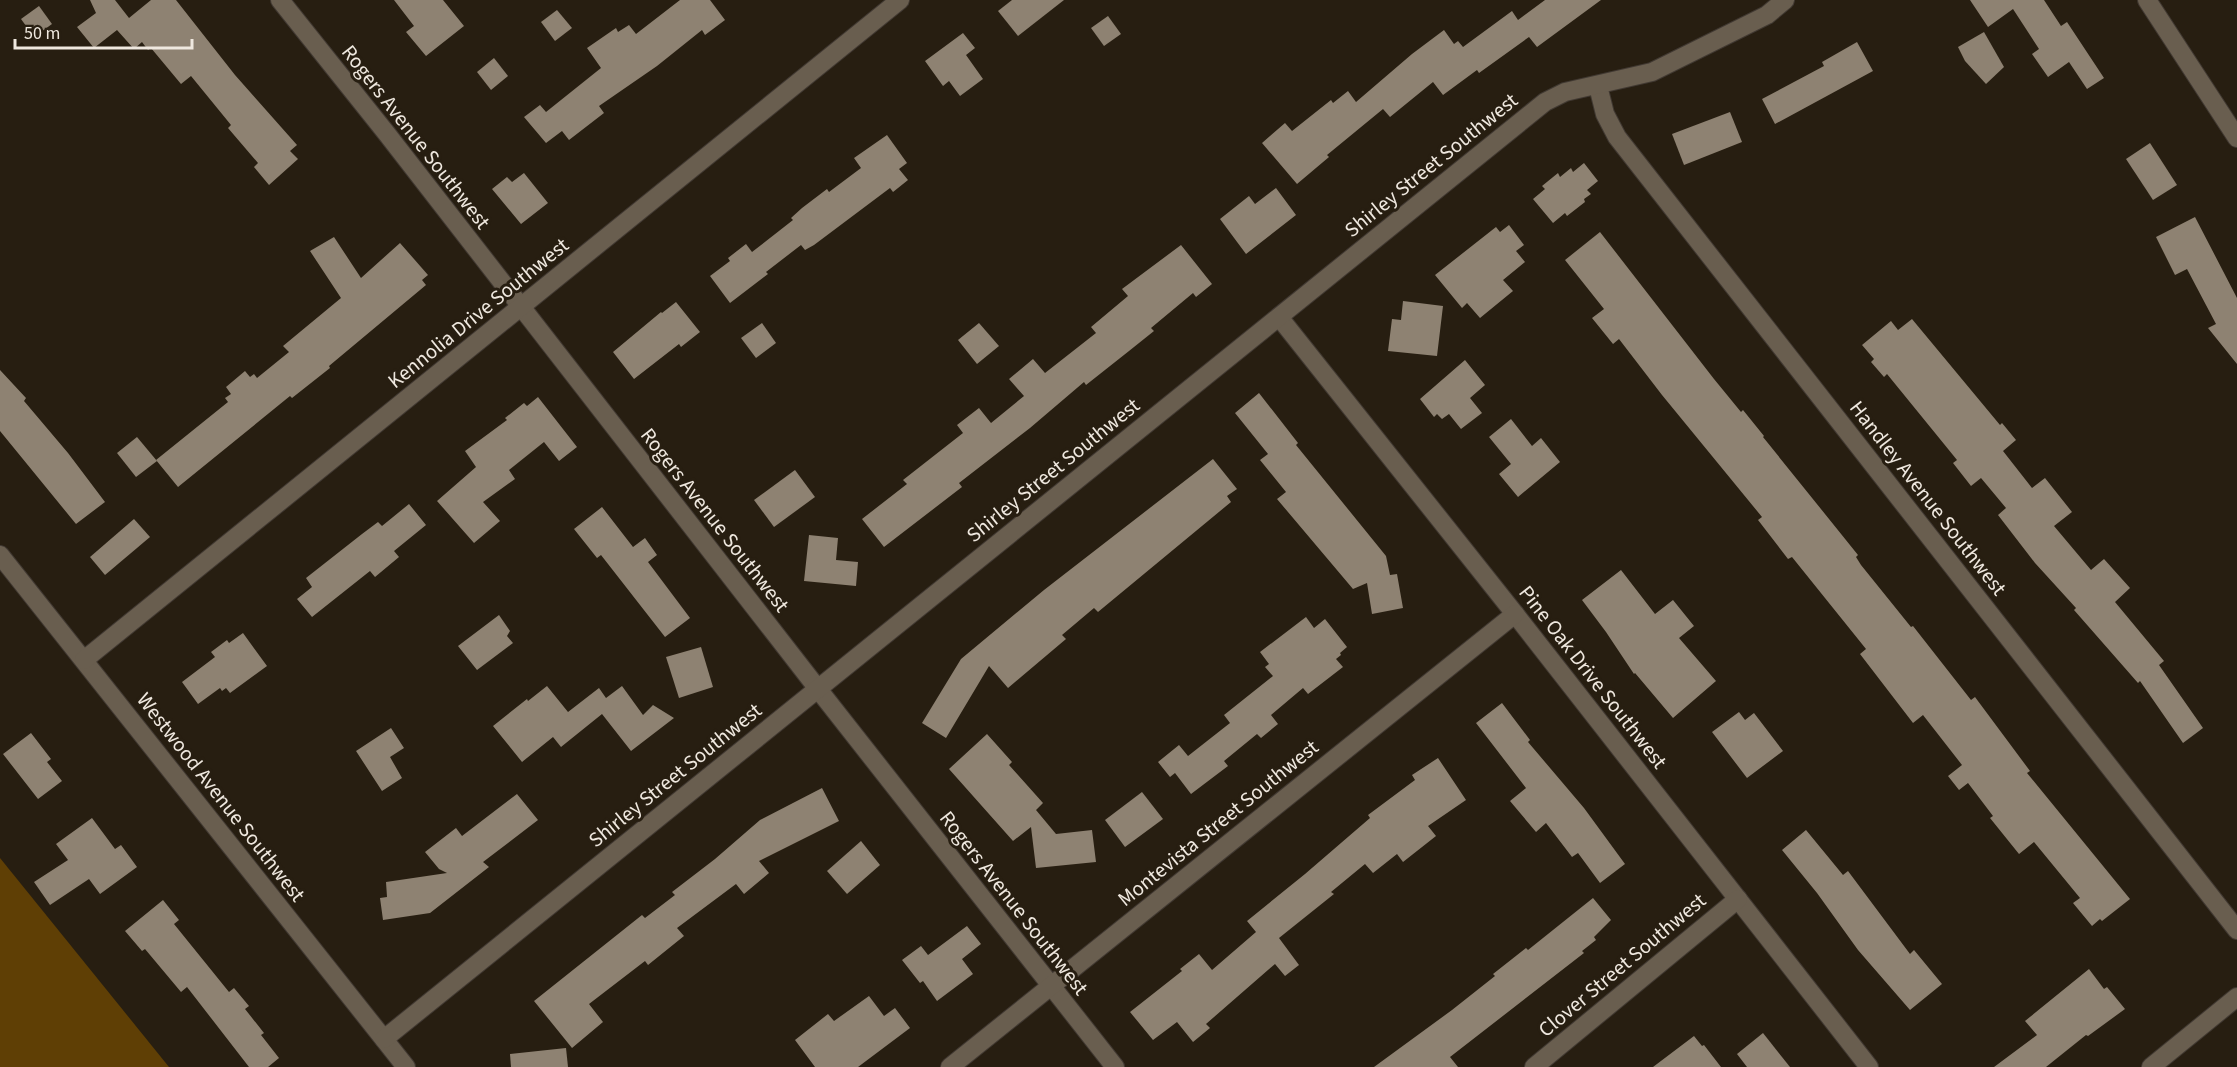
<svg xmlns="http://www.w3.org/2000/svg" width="2237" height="1067" viewBox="0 0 2237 1067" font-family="'Source Sans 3',sans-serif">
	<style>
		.forest { fill: #5f3f05 }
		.building { fill: #8e8272 }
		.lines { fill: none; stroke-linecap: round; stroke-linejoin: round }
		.minor-casing { stroke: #413932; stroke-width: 20 }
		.minor { stroke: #695e4f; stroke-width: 18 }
		.labels { text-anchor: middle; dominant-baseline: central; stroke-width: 6; stroke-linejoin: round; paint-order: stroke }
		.street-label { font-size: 21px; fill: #efe8df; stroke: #271e11 }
	</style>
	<rect width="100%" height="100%" fill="#271e11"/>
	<path class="forest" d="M0 858 169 1067H0Z"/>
	<g class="building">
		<path d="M90 0H115L129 18 151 0H176L235 75 297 145 290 151 298 159 269 185 254 167 258 163 228 128 231 125 191 76 181 84 151 48 148 50 142 42 134 49 117 30 94 48 77 27 96 13Z"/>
		<path d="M394 0H443L464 26 426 56 406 32 414 26Z"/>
		<path d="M680 0H710L725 20 705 35 702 30 657 66 599 106 604 113 569 140 562 131 546 143 524 117 540 105 546 112 601 68 587 48 616 28 618 32 629 25 636 34Z"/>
		<path d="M1012 0H1064L1018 36 998 11Z"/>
		<path d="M1545 0H1601L1537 47 1529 37 1479 73 1477 70 1443 95 1433 82 1390 117 1383 109 1327 155 1329 157 1297 184 1262 143 1285 123 1292 131 1331 100 1333 103 1348 91 1356 102 1412 54 1444 30 1454 44 1458 41 1463 47 1512 11 1518 20Z"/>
		<path d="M1970 0H2044L2061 26 2067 22 2104 78 2087 89 2069 62 2048 77 2032 54 2039 49 2013 9 1988 27Z"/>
		<path d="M39 6 52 24 34 37 21 19Z"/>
		<path d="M557 10 572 28 555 41 541 22Z"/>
		<path d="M1108 16 1121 34 1104 46 1091 28Z"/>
		<path d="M1984 32 2004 67 1986 84 1965 61 1958 47Z"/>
		<path d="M963 33 975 48 966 55 983 79 960 96 949 81 943 86 925 61Z"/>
		<path d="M1857 42 1873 71 1775 124 1762 99 1824 66 1822 62Z"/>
		<path d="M494 58 508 76 491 90 477 72Z"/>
		<path d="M1730 112 1742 142 1684 165 1672 134Z"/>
		<path d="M887 135 907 163 899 169 908 180 893 192 890 188 814 245 805 250 801 245 766 272 768 274 730 303 710 276 730 261 728 258 746 244 752 252 793 220 791 218 802 208 827 189 829 192 861 168 854 158Z"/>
		<path d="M2150 143 2177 185 2153 200 2126 159Z"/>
		<path d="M1584 163 1598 181 1587 190 1591 194 1584 199 1585 202 1567 216 1565 213 1553 223 1533 199 1545 189 1542 186 1558 173 1560 177 1571 168 1573 172Z"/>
		<path d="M524 173 548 203 521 224 492 189 507 177 512 182Z"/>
		<path d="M1276 188 1296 215 1246 254 1220 219 1249 196 1255 204Z"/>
		<path d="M2195 217 2237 298V364L2208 328 2216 324 2187 269 2175 275 2156 237Z"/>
		<path d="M1509 225 1524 245 1516 251 1525 262 1503 280 1513 291 1480 318 1467 303 1462 308 1435 275 1496 227 1500 232Z"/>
		<path d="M1600 232 1714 379 1741 412 1743 410 1764 436 1763 437 1858 555 1856 557 1861 565 1911 627 1913 626 1971 700 1975 697 2030 771 2027 773 2130 899 2102 921 2100 919 2092 926 2073 903 2080 898 2034 842 2019 854 1990 818 1993 816 1968 783 1959 790 1948 776 1962 765 1923 715 1913 723 1860 654 1866 649 1792 557 1788 559 1758 520 1762 517 1662 395 1619 339 1613 344 1592 318 1604 309 1565 260Z"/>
		<path d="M334 237 361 278 400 243 428 275 422 280 426 285 329 366 330 368 292 398 290 396 178 487 156 460 228 402 225 398 231 394 226 387 245 371 250 377 254 374 257 378 289 352 283 346 341 298 310 251Z"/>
		<path d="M1181 245 1212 284 1196 297 1193 293 1151 328 1154 331 1129 351 1086 385 1084 382 1030 428 959 483 962 487 884 547 862 519 907 484 903 480 963 433 957 425 979 408 991 423 1024 396 1009 379 1033 359 1045 373 1096 333 1091 327 1128 296 1122 289Z"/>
		<path d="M1403 301 1443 306 1437 356 1388 351 1392 319 1401 320Z"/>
		<path d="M676 302 700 332 681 347 679 344 634 379 613 352 661 312 662 313Z"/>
		<path d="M1912 319 2000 425 2002 423 2016 440 2003 451 2032 488 2045 478 2072 512 2054 526 2091 570 2104 559 2130 588 2115 602 2164 661 2159 665 2203 728 2183 743 2140 681 2138 683 2074 610 2076 608 2035 563 1998 515 2006 508 1981 478 1971 486 1953 463 1957 460 1944 444 1887 374 1884 377 1871 362 1874 359 1862 345 1891 321 1898 330Z"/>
		<path d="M762 323 776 343 756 358 741 338Z"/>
		<path d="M979 323 999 346 977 364 958 340Z"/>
		<path d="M1465 360 1485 385 1470 398 1482 413 1461 429 1449 414 1442 419 1437 414 1434 417 1420 399Z"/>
		<path d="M0 370 26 398 24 401 68 453 105 502 76 524 0 431Z"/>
		<path d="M1259 393 1298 443 1296 445 1386 556 1390 575 1397 574 1403 608 1372 614 1367 583 1353 589 1277 499 1286 492 1260 460 1268 454 1235 413Z"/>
		<path d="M538 397 577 447 559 461 544 442 509 470 515 479 483 502 500 521 474 543 437 501 476 467 465 451 507 420 505 418 524 403 527 406Z"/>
		<path d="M1511 419 1532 446 1541 438 1560 462 1518 497 1499 474 1511 464 1489 437Z"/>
		<path d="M137 437 157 461 136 477 117 453Z"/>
		<path d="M1213 459 1237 489 1227 496 1231 502 1098 612 1094 608 1062 635 1066 639 1008 688 989 666 946 738 922 723 961 659 1044 590Z"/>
		<path d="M795 470 815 497 774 527 754 500Z"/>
		<path d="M409 504 426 525 394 551 399 557 375 577 370 571 312 617 297 599 312 587 306 578 362 534 378 522 382 526Z"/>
		<path d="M602 507 633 547 645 538 657 555 648 562 690 618 665 637 601 555 597 558 574 529Z"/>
		<path d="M134 519 150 537 105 575 90 557Z"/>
		<path d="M809 535 838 538 836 560 858 562 856 586 804 581Z"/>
		<path d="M1621 570 1655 614 1673 600 1694 626 1679 638 1716 681 1673 718 1635 673 1634 674 1606 632 1582 600Z"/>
		<path d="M499 615 510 631 507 636 513 643 477 670 458 646Z"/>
		<path d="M1306 617 1314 628 1325 619 1347 647 1340 653 1341 655 1336 659 1343 667 1308 694 1303 688 1271 715 1278 724 1261 738 1257 734 1224 761 1228 766 1191 794 1175 773 1170 777 1158 762 1179 745 1188 756 1230 723 1224 715 1273 676 1265 667 1269 664 1260 652Z"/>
		<path d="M243 633 267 666 230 693 226 688 222 691 220 688 198 704 182 682 215 657 211 652 227 640 229 643Z"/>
		<path d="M701 647 713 687 679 698 666 657Z"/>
		<path d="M547 686 568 712 599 688 606 698 622 686 643 715 653 705 674 718 631 751 602 714 561 747 553 737 522 762 493 726 527 699 528 701Z"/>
		<path d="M1502 703 1530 740 1528 742 1584 808 1625 864 1600 883 1578 853 1572 857 1546 823 1536 832 1510 801 1526 788 1476 723Z"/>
		<path d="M1739 712 1745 720 1754 713 1783 751 1747 778 1712 732Z"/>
		<path d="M391 728 404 748 390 757 402 778 382 791 356 751Z"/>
		<path d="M31 733 51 759 47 762 62 781 38 799 3 754Z"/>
		<path d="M987 734 1012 762 1009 765 1043 803 1036 810 1056 834 1092 830 1096 862 1036 868 1031 827 1013 841 949 769Z"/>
		<path d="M1438 758 1466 800 1428 826 1436 836 1403 862 1397 854 1373 873 1365 864 1331 892 1334 894 1279 938 1299 965 1285 976 1275 964 1206 1024 1210 1028 1193 1042 1177 1022 1153 1040 1130 1012 1182 971 1180 969 1199 954 1212 970 1256 932 1247 921 1305 874 1370 818 1368 815 1415 780 1412 775Z"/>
		<path d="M822 788 839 821 759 861 769 873 744 894 736 884 677 928 684 936 648 965 645 961 589 1004 603 1022 572 1048 534 1001 642 915 645 918 675 895 672 892 715 859 760 820Z"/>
		<path d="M1142 792 1163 819 1125 847 1105 820Z"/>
		<path d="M517 794 538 820 483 862 489 867 430 913 383 920 380 898 387 897 386 882 447 873 439 869 425 852 456 828 462 836Z"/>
		<path d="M92 818 115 849 121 845 137 867 100 894 89 879 50 905 34 882 68 860 56 844Z"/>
		<path d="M1806 830 1843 875 1848 871 1910 954 1914 950 1942 984 1910 1010 1858 950 1817 893 1782 850Z"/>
		<path d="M861 841 880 865 847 894 827 871Z"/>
		<path d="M1593 898 1611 920 1594 937 1596 940 1582 951 1584 953 1450 1057 1458 1067H1374L1452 1010 1495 976 1493 974 1526 948 1528 950Z"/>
		<path d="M163 900 179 920 174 924 229 992 234 988 249 1006 245 1009 264 1033 261 1035 279 1058 268 1067H249L187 987 181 992 145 949 142 951 125 931Z"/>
		<path d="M967 926 981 944 962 959 973 974 937 1001 923 981 920 983 902 960 921 946 928 955Z"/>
		<path d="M2089 969 2104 989 2107 987 2125 1009 2088 1036 2086 1035 2046 1067H1994L2037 1035 2025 1021Z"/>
		<path d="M869 996 884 1016 895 1008 910 1028 858 1067H815L795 1040 828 1014 834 1021Z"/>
		<path d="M1763 1033 1790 1067H1747L1737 1054Z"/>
		<path d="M1694 1036 1702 1046 1704 1045 1721 1067H1653Z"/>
		<path d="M566 1048 568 1067H511L510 1054Z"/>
	</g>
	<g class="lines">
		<defs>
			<g id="minor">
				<path d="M280 0 387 134 818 689 1115 1067"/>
				<path d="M2147 0 2237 138"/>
				<path d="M1598 86 1605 114 1617 137 2237 930"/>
				<path d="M1279 317 1515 614 1869 1067"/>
				<path d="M0 555 406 1067"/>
				<path d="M84 660 900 0"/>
				<path d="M384 1039 1545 102 1565 92 1652 72 1767 15 1785 0"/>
				<path d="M950 1067 1515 614"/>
				<path d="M1534 1067 1738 899"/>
				<path d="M2151 1067 2237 997"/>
			</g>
		</defs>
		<use href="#minor" class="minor-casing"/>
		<use href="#minor" class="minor"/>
	</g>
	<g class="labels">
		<g class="street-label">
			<text transform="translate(416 137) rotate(52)">Rogers Avenue Southwest</text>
			<text transform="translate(1431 165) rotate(-39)">Shirley Street Southwest</text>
			<text transform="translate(478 313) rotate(-39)">Kennolia Drive Southwest</text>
			<text transform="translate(1053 470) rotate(-39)">Shirley Street Southwest</text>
			<text transform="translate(1928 498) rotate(52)">Handley Avenue Southwest</text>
			<text transform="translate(715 520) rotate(52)">Rogers Avenue Southwest</text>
			<text transform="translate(1593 677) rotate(52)">Pine Oak Drive Southwest</text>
			<text transform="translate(675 775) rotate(-39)">Shirley Street Southwest</text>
			<text transform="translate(221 797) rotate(52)">Westwood Avenue Southwest</text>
			<text transform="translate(1218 823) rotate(-39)">Montevista Street Southwest</text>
			<text transform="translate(1014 903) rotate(52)">Rogers Avenue Southwest</text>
			<text transform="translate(1622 965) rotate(-40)">Clover Street Southwest</text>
		</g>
	</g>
	<path d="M15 39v9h177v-9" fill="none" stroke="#efe8df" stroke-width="3"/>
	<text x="24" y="39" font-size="18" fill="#efe8df" stroke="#271e11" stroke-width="4.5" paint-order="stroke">50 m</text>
</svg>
